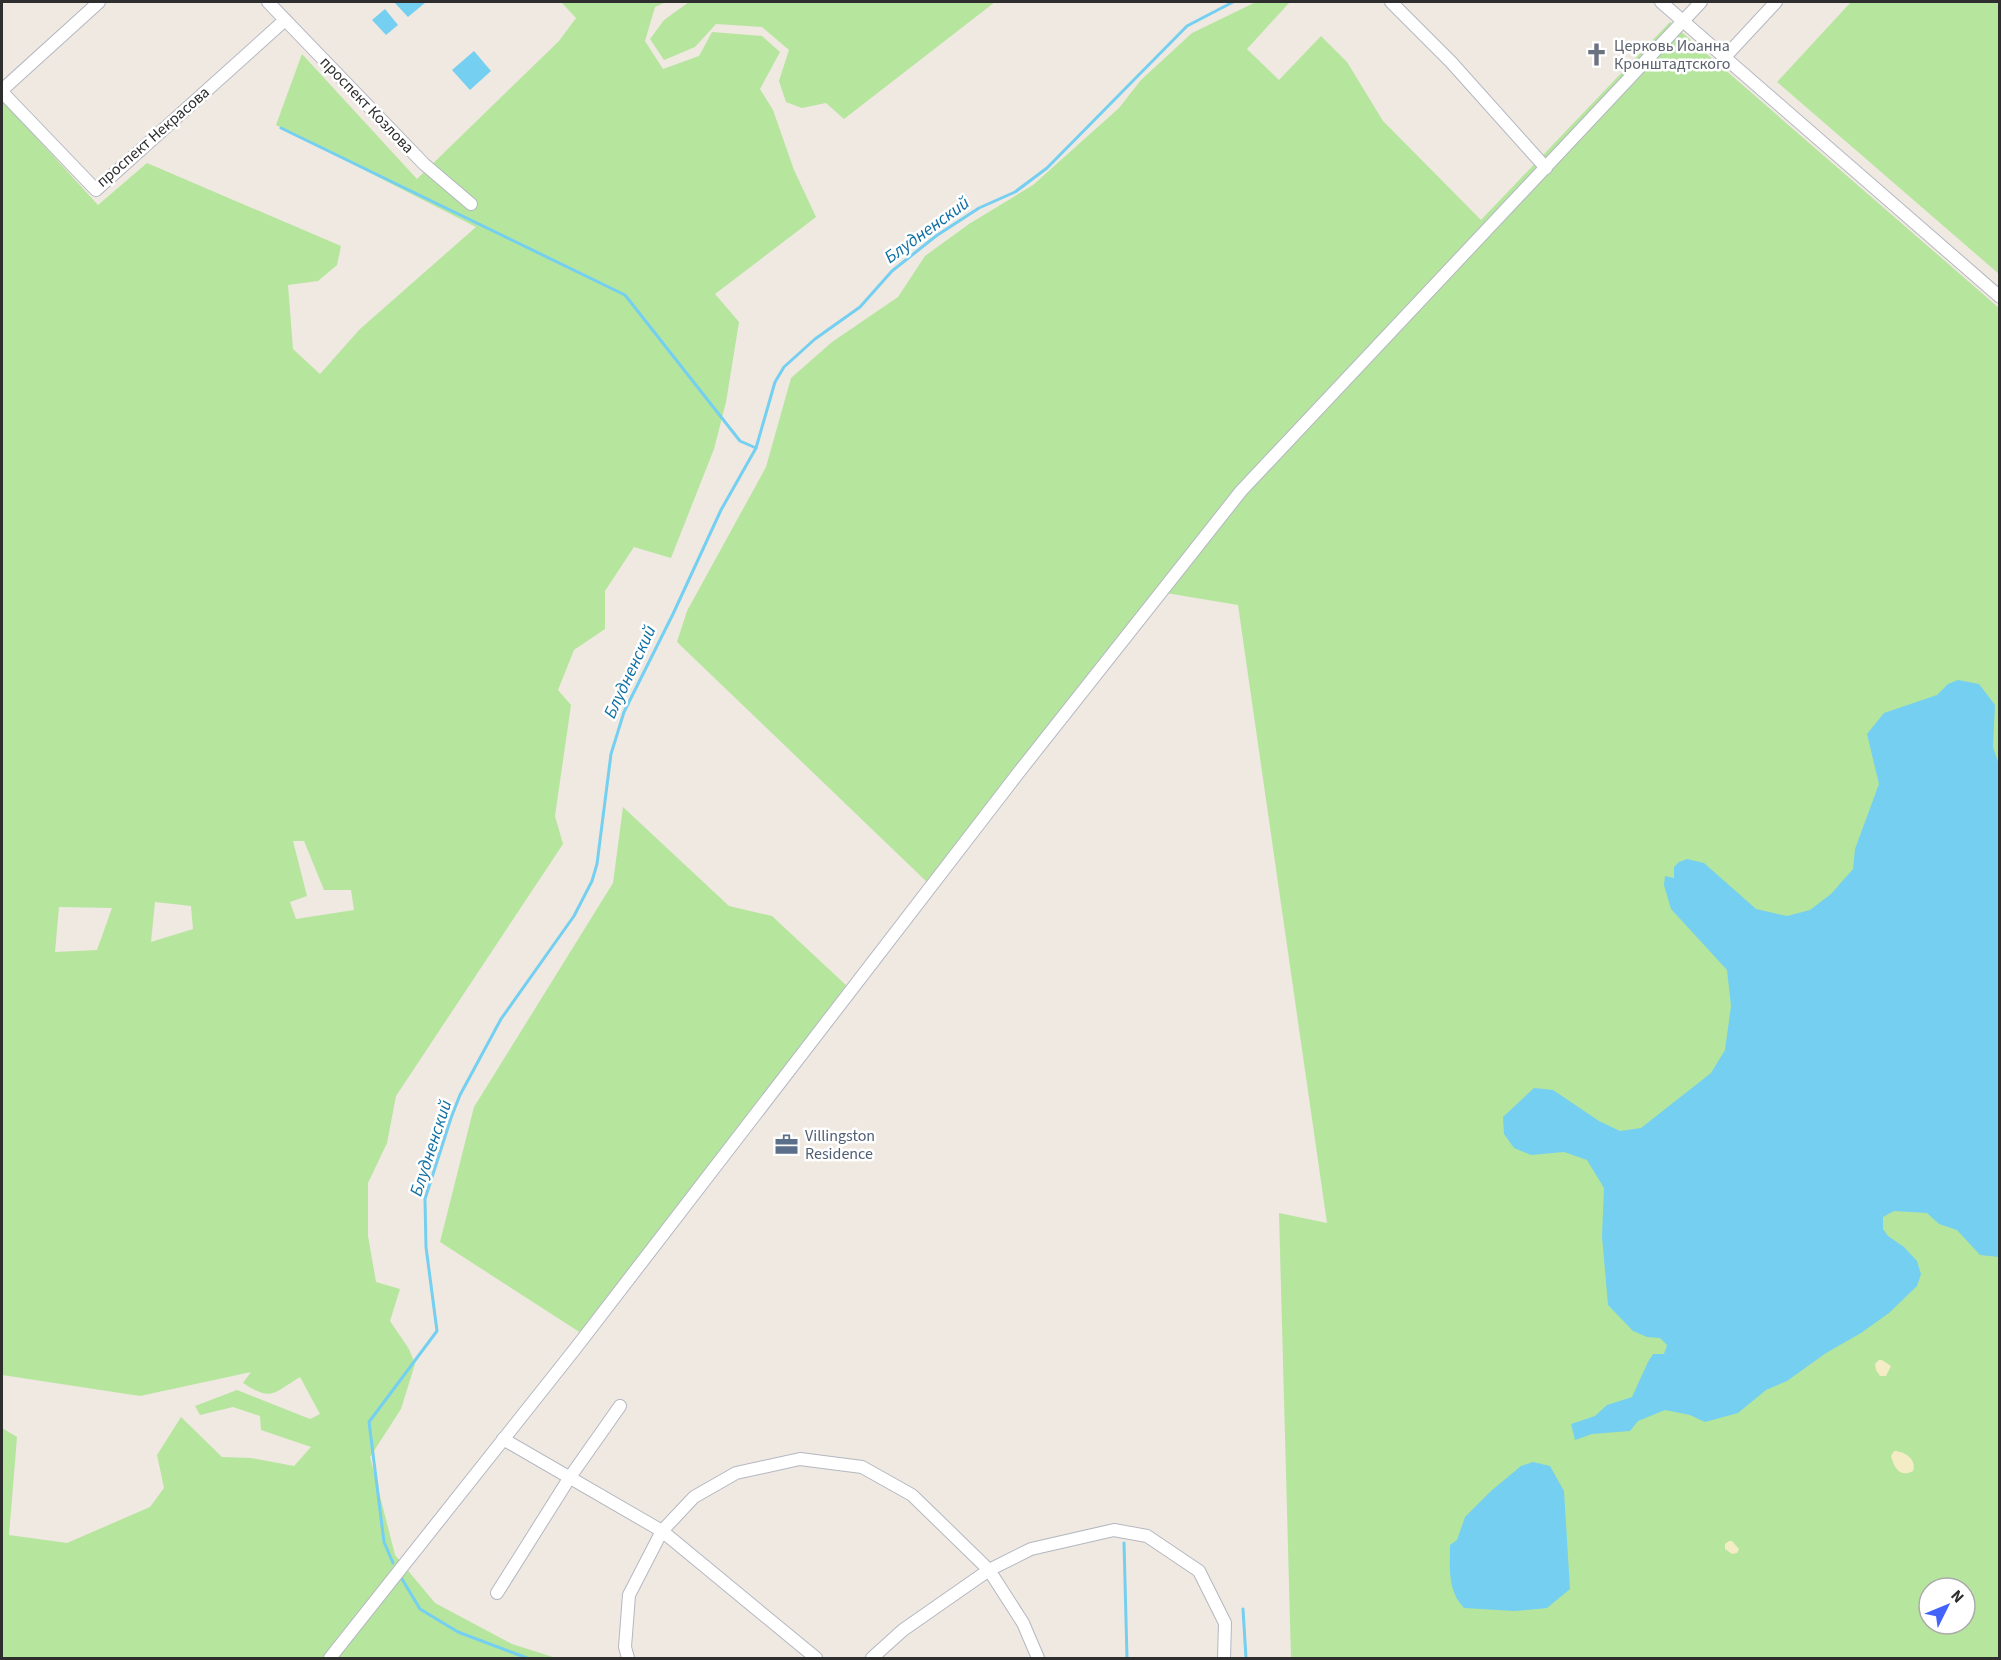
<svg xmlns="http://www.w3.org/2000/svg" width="2001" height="1660" viewBox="0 0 2001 1660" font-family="'Source Sans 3',sans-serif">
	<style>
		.green { fill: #b6e59e; fill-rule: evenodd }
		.sand { fill: #f3ecc5 }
		.water { fill: #75cff0 }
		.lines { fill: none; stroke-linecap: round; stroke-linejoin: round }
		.stream { stroke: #75cff0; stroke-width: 3 }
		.minor-casing { stroke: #b4b7c1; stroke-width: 14 }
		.minor { stroke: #fff; stroke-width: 12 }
		.labels { text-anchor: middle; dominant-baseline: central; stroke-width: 5; stroke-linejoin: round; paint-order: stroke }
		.worship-label { font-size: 16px; fill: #5b616d; stroke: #fff; text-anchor: start }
		.street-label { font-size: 16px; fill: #2e2e2e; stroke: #fff }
		.service-label { font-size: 16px; fill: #4e5e75; stroke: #fff; text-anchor: start }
		.water-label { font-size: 18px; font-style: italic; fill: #0d6fa3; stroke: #fff }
	</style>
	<rect width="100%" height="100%" fill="#efe9e1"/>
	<g class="green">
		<path d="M561 2H666L655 7 645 41 663 69 699 56 712 32 762 36 780 52 760 89 773 110 794 170 816 217 715 294 739 322 726 402 714 449 671 558 634 547 605 591V629L574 650 558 690 571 705 555 816 563 844 396 1096 387 1143 368 1183V1236L376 1282 400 1289 390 1321 409 1349 415 1364 401 1409 370 1457 395 1555 435 1603 512 1644 556 1658H2V1428L17 1437 9 1535 67 1543 150 1507 164 1488 157 1455 181 1417 222 1457 251 1458 294 1466 311 1447 261 1430 260 1416 233 1407 200 1415 195 1406 237 1390 310 1419 320 1414 300 1377C273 1393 272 1402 243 1383L251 1372 140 1396 2 1375V100L98 205 147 163 341 246 337 265 318 281 288 285 293 349 320 374 360 329 476 227 276 125 302 54 417 179 559 41 576 18ZM293 841H304L324 890H351L354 910 296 919 290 902 307 896ZM155 902 191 906 193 929 151 942ZM59 907 112 908 97 950 55 952Z"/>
		<path d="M689 2H995L844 119 826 103 802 108 786 102 779 81 789 50 762 27 716 24 695 47 664 60 650 39 664 20Z"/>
		<path d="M1256 2H1287L1289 3 1247 49 1279 80 1321 36 1347 62 1383 121 1481 220 1670 22 1999 308V1658H1291L1279 1213 1327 1223 1238 605 1154 591 928 883 677 642 687 611 766 467 791 378 832 342 898 297 925 256 969 224 1033 185 1119 108 1141 80 1192 33ZM1929 1588H1965V1624H1929Z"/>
		<path d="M1851 2H1999V274L1777 82Z"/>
		<path d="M623 807 729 906 772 916 848 987 581 1333 440 1242 474 1107 613 883Z"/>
	</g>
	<g class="sand">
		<path d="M1879 1360H1882L1891 1366 1886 1376H1880L1876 1370 1875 1364Z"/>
		<path d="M1894 1451C1905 1451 1917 1460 1913 1471 1900 1478 1894 1468 1891 1456Z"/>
		<path d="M1732 1541 1739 1549 1737 1553 1732 1554 1725 1549V1544L1729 1541Z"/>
	</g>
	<g class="water">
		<path d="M394 2H426L408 17Z"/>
		<path d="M385 9 398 25 386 35 372 20Z"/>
		<path d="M474 51 491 71 470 90 452 70Z"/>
		<path d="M1958 680 1979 684 1995 705 1993 747 1999 765V1257L1980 1255 1957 1230 1939 1224 1927 1213 1894 1211 1883 1217V1229L1888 1236 1904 1247 1917 1261 1921 1274 1917 1286 1889 1313 1861 1333 1826 1353 1787 1381 1766 1390 1738 1413 1705 1422 1690 1415 1665 1410 1638 1421 1630 1431 1592 1434 1575 1440 1571 1424 1595 1416 1607 1405 1632 1397 1648 1362 1653 1354H1664L1667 1345 1660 1338 1647 1337 1633 1331 1608 1305 1602 1236 1604 1188 1587 1160 1564 1152 1531 1155 1514 1148 1504 1134 1503 1117 1534 1088 1553 1090 1599 1121 1620 1131 1641 1128 1711 1073 1725 1050 1731 1006 1727 970 1671 909 1664 885 1665 876 1674 878V867L1679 862 1687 859 1704 863 1756 909 1787 916 1810 910 1831 894 1853 869 1855 849 1879 784 1867 734 1884 713 1937 695 1948 684Z"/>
		<path d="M1533 1462 1550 1466 1564 1491 1570 1589 1547 1608 1515 1611 1464 1608C1447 1590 1450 1568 1450 1545L1457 1540 1465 1517 1491 1491 1521 1466Z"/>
	</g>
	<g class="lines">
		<g class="stream">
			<path d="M281 128 625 295 740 441 756 448"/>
			<path d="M1124 1543 1127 1658"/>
			<path d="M393 1563 384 1542 369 1422 437 1331 426 1247 425 1199 451 1118 460 1095 501 1019 574 916 592 881 597 864 611 754 624 712 673 614 721 510 756 448 775 382 784 367 815 339 860 307 892 271 936 236 979 208 1015 192 1047 168 1187 26 1233 2"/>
			<path d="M402 1579 420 1609 458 1632 527 1658"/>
			<path d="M1243 1609 1246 1658"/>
		</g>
		<defs>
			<g id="minor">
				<path d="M268 2 424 164 471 204"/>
				<path d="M1391 2 1451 62 1546 168"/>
				<path d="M1661 2 2000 297"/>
				<path d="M1724 58 1776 2"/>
				<path d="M2 90 99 2"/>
				<path d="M2 92 96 190 285 20"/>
				<path d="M503 1439 662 1531 816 1658"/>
				<path d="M497 1593 570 1477 620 1406"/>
				<path d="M330 1658 575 1349 1019 772 1241 491 1701 2"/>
				<path d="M628 1658 625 1647 629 1595 662 1531 694 1497 736 1473 800 1459 862 1467 912 1495 989 1570 1023 1623 1038 1658"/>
				<path d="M872 1658 903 1630 989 1570 1031 1549 1114 1530 1147 1536 1199 1571 1225 1623 1224 1658"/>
			</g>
		</defs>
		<use href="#minor" class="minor-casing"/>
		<use href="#minor" class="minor"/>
	</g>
	<defs>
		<symbol id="church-bare" viewBox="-9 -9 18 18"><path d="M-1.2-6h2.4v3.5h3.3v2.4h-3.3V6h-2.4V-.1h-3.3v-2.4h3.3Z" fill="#6b7280" stroke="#fff" stroke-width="2.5" paint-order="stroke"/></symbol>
		<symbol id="office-bare" viewBox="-9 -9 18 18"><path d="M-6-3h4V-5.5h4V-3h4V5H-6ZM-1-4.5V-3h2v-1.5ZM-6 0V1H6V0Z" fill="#5c6f8a" stroke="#fff" stroke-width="2.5" paint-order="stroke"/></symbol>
	</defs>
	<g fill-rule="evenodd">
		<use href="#church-bare" x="1580" y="38" width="33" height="33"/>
		<use href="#office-bare" x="770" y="1128" width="33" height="33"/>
	</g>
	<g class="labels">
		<g class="worship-label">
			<text x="1614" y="46">Церковь Иоанна<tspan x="1614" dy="18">Кронштадтского</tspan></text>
		</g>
		<g class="street-label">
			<text transform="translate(367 105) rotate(46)">проспект Козлова</text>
			<text transform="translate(153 137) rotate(-41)">проспект Некрасова</text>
		</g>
		<g class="service-label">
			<text x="805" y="1136">Villingston<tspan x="805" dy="18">Residence</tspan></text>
		</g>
		<g class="water-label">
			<text transform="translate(927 230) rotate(-36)">Блудненский</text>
			<text transform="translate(630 672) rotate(-65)">Блудненский</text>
			<text transform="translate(431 1148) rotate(-72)">Блудненский</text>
		</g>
	</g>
	<rect width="2001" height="1660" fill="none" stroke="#2e2e2e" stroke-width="6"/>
	<g transform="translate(1947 1606) rotate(47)"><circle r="28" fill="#ffffff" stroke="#ababab" stroke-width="1.5"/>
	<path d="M0-4.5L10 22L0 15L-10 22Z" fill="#4264fb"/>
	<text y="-9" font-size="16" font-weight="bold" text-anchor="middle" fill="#2e2e2e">N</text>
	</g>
</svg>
